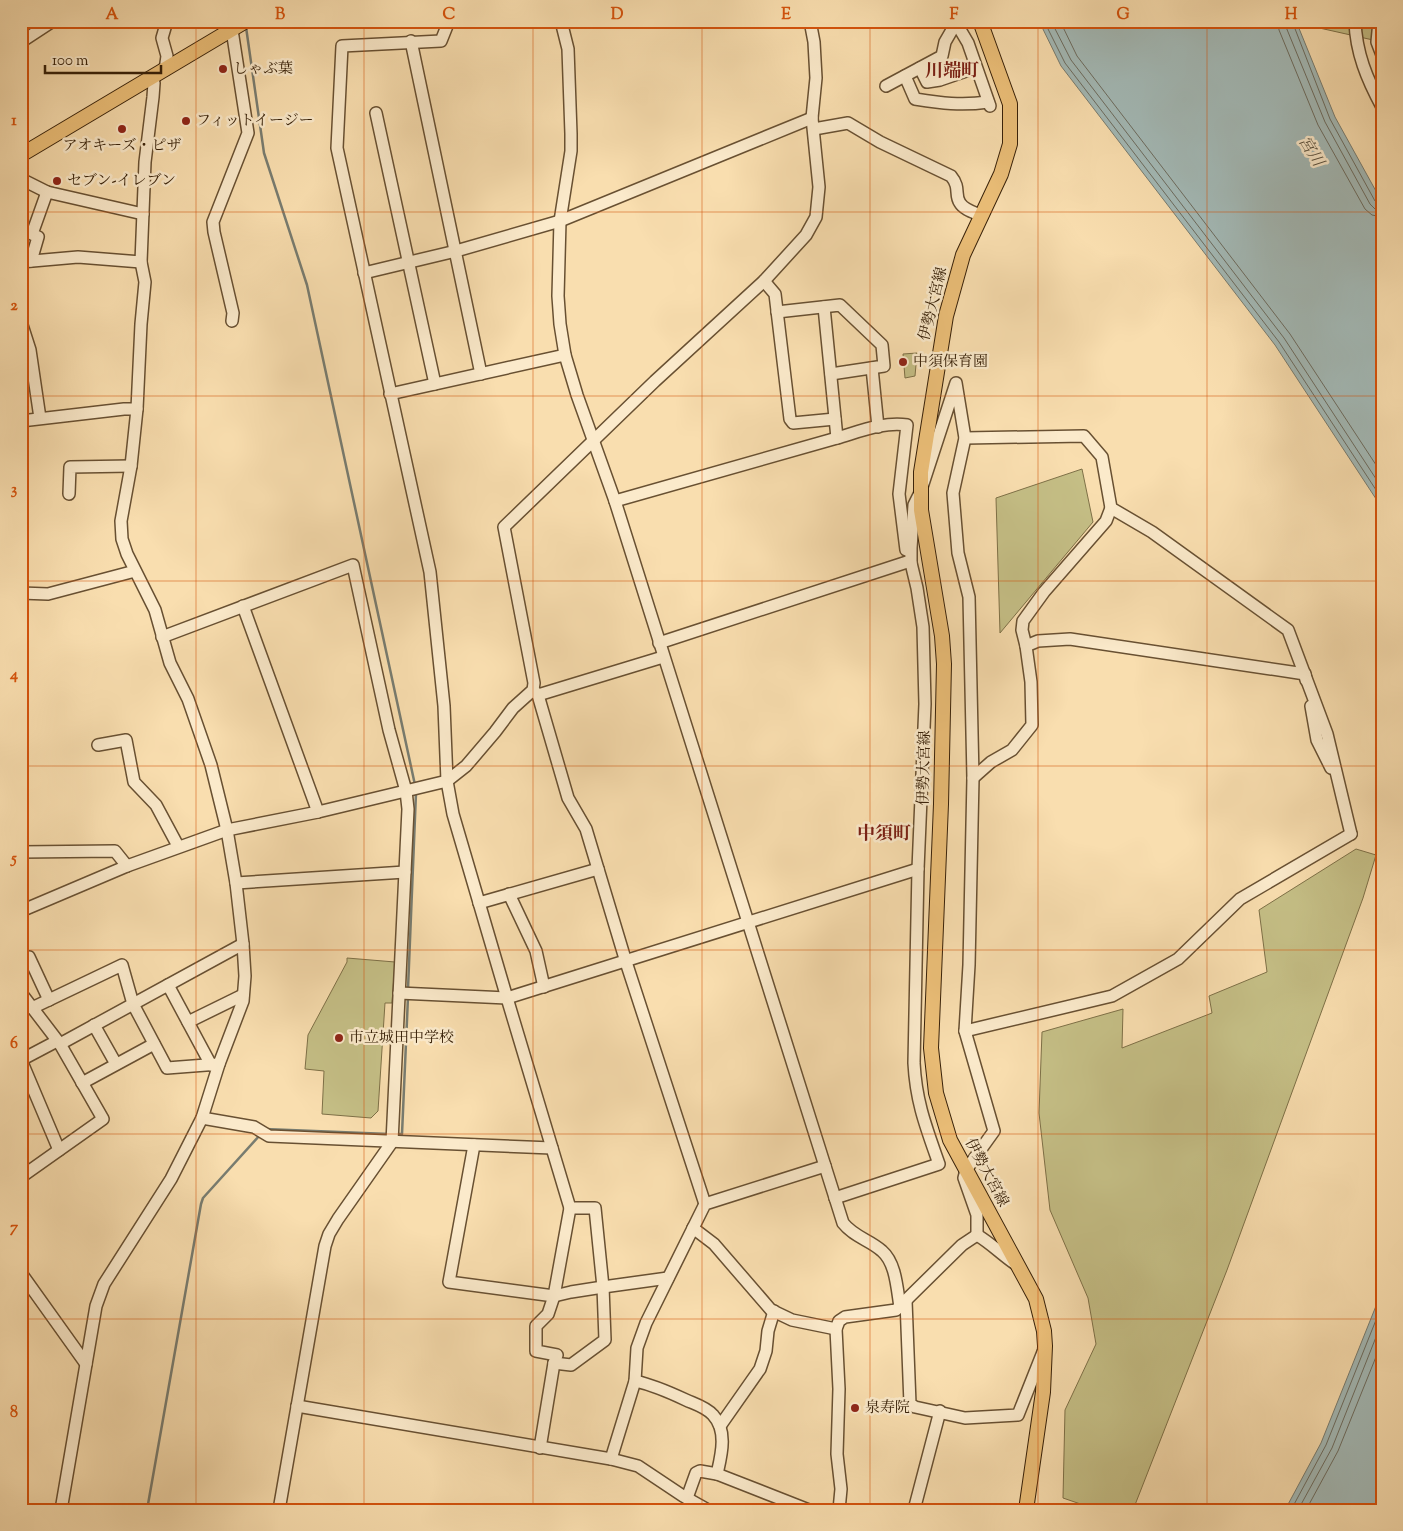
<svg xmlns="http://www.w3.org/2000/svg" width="1403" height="1531" viewBox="0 0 1403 1531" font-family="'Sorts Mill Goudy','Noto Serif JP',serif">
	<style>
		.green { fill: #c5bf86; stroke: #7e7047 }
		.water { fill: #a3b9b6; stroke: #787c70 }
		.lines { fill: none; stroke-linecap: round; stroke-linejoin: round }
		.shore { stroke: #6d6c5f; stroke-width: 1 }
		.stream { stroke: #787c70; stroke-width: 2.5 }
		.minor-casing { stroke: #685032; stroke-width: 14 }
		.major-casing { stroke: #372008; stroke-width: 16 }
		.minor { stroke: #fbeacb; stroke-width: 11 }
		.major { stroke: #ecbf78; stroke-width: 14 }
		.grid { fill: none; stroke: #d6530c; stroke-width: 1; stroke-opacity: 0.55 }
		.poi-dot { fill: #8f2418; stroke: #fbeacb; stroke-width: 2 }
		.labels { text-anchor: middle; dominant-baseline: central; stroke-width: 5; stroke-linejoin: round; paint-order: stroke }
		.poi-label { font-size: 15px; fill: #372008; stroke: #fbeacb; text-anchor: start }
		.street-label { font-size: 15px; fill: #372008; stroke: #fbeacb }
		.water-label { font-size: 16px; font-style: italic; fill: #574e3c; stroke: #fbeacb }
		.quarter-label { font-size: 18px; font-weight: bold; fill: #7a1f14; stroke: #fbeacb }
		.neatline { fill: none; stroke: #d6530c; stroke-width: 2 }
		.grid-label { font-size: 16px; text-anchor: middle; font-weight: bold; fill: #d6530c }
	</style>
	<rect width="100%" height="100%" fill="#f9deaf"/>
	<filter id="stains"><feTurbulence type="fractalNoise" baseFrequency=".004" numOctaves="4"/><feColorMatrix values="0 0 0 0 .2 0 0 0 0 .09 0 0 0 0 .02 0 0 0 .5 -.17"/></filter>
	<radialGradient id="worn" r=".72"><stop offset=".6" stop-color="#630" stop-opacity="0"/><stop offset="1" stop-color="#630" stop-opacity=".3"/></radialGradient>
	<g class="green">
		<path d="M1312 21H1372L1373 40 1315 27Z"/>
		<path d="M917 353 915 376 905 378 903 354Z"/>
		<path d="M1082 469 1093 522 1000 633 996 498Z"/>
		<path d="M1356 849 1376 855 1363 898 1227 1270 1133 1510H1098L1063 1498 1065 1410 1096 1344 1088 1298 1050 1210 1039 1113 1042 1032 1123 1009 1122 1048 1212 1013 1209 996 1267 972 1259 910Z"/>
		<path d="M347 958 395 962 392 1003H385L378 1111 371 1118 322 1114 324 1071 305 1069 308 1035 347 962Z"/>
	</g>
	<g class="water">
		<path d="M1039 21H1296L1335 117 1382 202V508L1275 345 1061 66Z"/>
		<path d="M1382 1291V1510H1285L1321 1443Z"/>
	</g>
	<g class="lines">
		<g class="shore">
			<path d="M1044 21 1065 63 1279 342 1382 499"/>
			<path d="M1051 21 1071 60 1284 338 1382 488"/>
			<path d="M1060 21 1077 56 1290 334 1382 474"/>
			<path d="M1278 21 1279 30 1318 125 1365 209 1372 215 1382 217"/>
			<path d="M1285 21 1286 27 1325 122 1370 204 1375 209 1382 210"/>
			<path d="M1292 21 1330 119 1375 201 1382 203"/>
			<path d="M1291 1510 1326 1445 1382 1305"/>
			<path d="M1298 1510 1332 1448 1382 1322"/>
			<path d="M1306 1510 1338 1451 1382 1342"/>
		</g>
		<g class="stream">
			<path d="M246 27 264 153 307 285 415 785"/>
			<path d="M408 989 416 793"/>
			<path d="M265 1129 389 1134"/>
			<path d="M397 1134H402L408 997"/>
			<path d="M147 1510 201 1204 203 1198 260 1135"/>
		</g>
		<defs>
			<g id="minor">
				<path d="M449 21 441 41 342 46 337 148 430 572 444 706 447 781 453 814 507 998 570 1208H595L603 1287 605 1340 571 1365 554 1363"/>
				<path d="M561 21 568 49 571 134V151L560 221 558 296 560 324 565 355 577 395 615 501 843 1223C854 1237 870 1240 882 1251 896 1263 897 1289 900 1307"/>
				<path d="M955 21 968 43 990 106"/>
				<path d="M1355 21C1356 53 1367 79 1382 107"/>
				<path d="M1379 21 1377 42 1382 55"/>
				<path d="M232 30 248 133 213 222 214 232 233 313 232 321"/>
				<path d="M411 41 481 374"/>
				<path d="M21 42 53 21"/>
				<path d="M920 68 927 82 940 80 975 68"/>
				<path d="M165 70 167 56 162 38 167 21"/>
				<path d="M905 76 915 99C941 103 961 106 988 102"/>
				<path d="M886 86 942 56 945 42 956 23"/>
				<path d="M376 113 435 384"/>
				<path d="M814 129 848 123 880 142 951 176C961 188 954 195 960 203 964 210 976 213 982 216"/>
				<path d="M21 179 47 192"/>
				<path d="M31 261 38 237 32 234 47 192 143 214"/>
				<path d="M21 262 78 257 141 262"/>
				<path d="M364 273 456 251 560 221 812 118"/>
				<path d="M764 281 775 294 790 419 793 423 835 419"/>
				<path d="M824 307 837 438"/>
				<path d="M777 312 840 305 882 345 884 366 831 374"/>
				<path d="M21 322 30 350 40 418"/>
				<path d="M872 368 878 427"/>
				<path d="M390 394 565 355"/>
				<path d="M21 421 124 409H137"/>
				<path d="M965 438 1084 436 1102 457 1111 508 1152 532 1288 630 1327 734 1351 834"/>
				<path d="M69 494 70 467 131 466"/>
				<path d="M615 501 837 438C858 432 885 421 907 425L899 494 906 550"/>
				<path d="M21 593 48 594 135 571"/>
				<path d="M243 606 318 812"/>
				<path d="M162 637 353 565 389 730 406 791 408 809 392 1142 338 1219 329 1234 325 1246 279 1510"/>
				<path d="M659 643 907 562 911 563"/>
				<path d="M1026 646 1022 630 1023 621 1044 592 1106 521 1111 508"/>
				<path d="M533 690 538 695 568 798 586 829 626 962 705 1204"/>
				<path d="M538 695 663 657"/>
				<path d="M1311 706 1317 740 1331 768"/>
				<path d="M98 745 126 740 134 782 156 805 178 846"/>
				<path d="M973 778 991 762 1012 750 1032 725 1031 682 1026 646 1038 641 1070 639 1305 674 1306 680"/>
				<path d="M21 852 115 851 127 866"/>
				<path d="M236 883 405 872"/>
				<path d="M509 894 536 951 544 987"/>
				<path d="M479 903 598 869"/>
				<path d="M21 911 127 866 227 830 318 812 447 781 466 766 495 732 513 708 533 690 534 683 504 527 655 381 764 281 806 235 816 217 819 187 812 118 816 78 814 42 810 21"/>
				<path d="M21 959 29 957 49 1000"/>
				<path d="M168 985 211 1065"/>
				<path d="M21 993 60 1044 243 944"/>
				<path d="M399 993 507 998 918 869"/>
				<path d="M32 1008 122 965 133 1004 167 1068 219 1064"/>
				<path d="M188 1022 243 995"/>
				<path d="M94 1025 116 1064"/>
				<path d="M965 1031 1112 996 1178 959 1240 899 1351 834"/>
				<path d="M21 1060 59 1150"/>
				<path d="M21 1060 57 1041"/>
				<path d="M82 1083 154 1044"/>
				<path d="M202 1118 254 1127 269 1136 552 1148"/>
				<path d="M474 1145 449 1282 554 1296 571 1292 603 1287 668 1278"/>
				<path d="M21 1177 103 1119 60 1044"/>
				<path d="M835 1198 939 1164C926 1127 916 1102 914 1063L918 869 925 704 923 627 917 588 911 563V548L914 505 920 493 956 383 965 438 953 493 958 553 969 597 973 778 969 965 965 1031 994 1131 966 1170 964 1178 977 1215V1235"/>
				<path d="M693 1228 714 1244 771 1310 792 1320 836 1329"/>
				<path d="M977 1235C992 1244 1002 1255 1017 1265"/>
				<path d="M21 1273 86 1364"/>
				<path d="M906 1301 910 1404 915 1407 965 1418 1018 1415 1043 1352"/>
				<path d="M635 1381C653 1385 669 1392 686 1400 695 1404 706 1407 713 1415 728 1431 721 1456 717 1474L809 1510"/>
				<path d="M297 1406 611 1459 638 1466 683 1496 708 1510"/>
				<path d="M720 1426 760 1369 766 1351 768 1331 774 1311"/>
				<path d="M540 1448 554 1363 557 1355 536 1351V1326L548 1314 554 1296 570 1208"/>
				<path d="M611 1459 635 1381 637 1348 646 1323 705 1204 825 1166"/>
				<path d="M687 1498 696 1473 700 1471 717 1474"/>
				<path d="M61 1510 96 1306 104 1284 171 1179 202 1118 219 1064 243 1001 245 976 243 944 236 883 227 830 211 765 188 699 170 663 155 610 127 554 122 539 121 521 131 466 137 409 141 324 145 282 141 262 145 162 153 97 154 83 152 78"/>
				<path d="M839 1510 841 1489 837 1454 839 1389 836 1329 839 1321 845 1317 896 1310 962 1245 977 1235"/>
				<path d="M914 1510 940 1411"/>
			</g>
			<g id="major">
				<path d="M980 21 1010 104V144L1001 174 963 255 946 316 921 472V510L942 636 944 664 941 804 931 1048 936 1093 950 1140 1036 1299 1044 1331 1045 1346 1043 1392 1026 1510"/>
				<path d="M21 155 246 21"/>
			</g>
		</defs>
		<use href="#minor" class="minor-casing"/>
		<use href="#major" class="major-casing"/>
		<use href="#minor" class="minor"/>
		<use href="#major" class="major"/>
	</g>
	<path class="grid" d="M196 21V1510M364 21V1510M533 21V1510M702 21V1510M870 21V1510M1038 21V1510M1207 21V1510M21 212H1382M21 396H1382M21 581H1382M21 766H1382M21 950H1382M21 1134H1382M21 1319H1382"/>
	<g class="poi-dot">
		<circle cx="223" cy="69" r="5"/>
		<circle cx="186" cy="121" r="5"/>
		<circle cx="122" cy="129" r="5"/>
		<circle cx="57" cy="181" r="5"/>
		<circle cx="903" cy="362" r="5"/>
		<circle cx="339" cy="1038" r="5"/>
		<circle cx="855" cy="1408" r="5"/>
	</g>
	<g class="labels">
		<g class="poi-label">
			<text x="233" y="69">しゃぶ葉</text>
			<text x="196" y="121">フィットイージー</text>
			<text x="122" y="146" text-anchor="middle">アオキーズ・ピザ</text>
			<text x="67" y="181">セブン-イレブン</text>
			<text x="913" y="362">中須保育園</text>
			<text x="349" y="1038">市立城田中学校</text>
			<text x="865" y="1408">泉寿院</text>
		</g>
		<g class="street-label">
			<text transform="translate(934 304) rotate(-76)">伊勢大宮線</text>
			<text transform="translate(925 768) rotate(-89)">伊勢大宮線</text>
			<text transform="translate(986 1173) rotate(62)">伊勢大宮線</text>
		</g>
		<g class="water-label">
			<text transform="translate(1310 152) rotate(58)">宮川</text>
		</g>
		<g class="quarter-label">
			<text x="952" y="72">川端町</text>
			<text x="884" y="835">中須町</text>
		</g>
	</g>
	<rect width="1403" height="1531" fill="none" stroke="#f9deaf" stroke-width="55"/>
	<path d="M45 65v8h116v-8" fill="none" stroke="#372008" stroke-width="2.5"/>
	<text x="52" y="65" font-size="15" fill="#372008" stroke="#fbeacb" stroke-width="4" paint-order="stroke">100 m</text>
	<rect x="28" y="28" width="1348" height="1476" class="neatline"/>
	<g class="grid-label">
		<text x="112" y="19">A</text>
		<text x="280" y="19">B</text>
		<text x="449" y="19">C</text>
		<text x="617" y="19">D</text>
		<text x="786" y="19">E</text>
		<text x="954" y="19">F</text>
		<text x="1123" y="19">G</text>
		<text x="1291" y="19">H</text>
		<text x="14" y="125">1</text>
		<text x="14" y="310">2</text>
		<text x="14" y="494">3</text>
		<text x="14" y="679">4</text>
		<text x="14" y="863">5</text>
		<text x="14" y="1048">6</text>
		<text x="14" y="1232">7</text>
		<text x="14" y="1417">8</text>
	</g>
	<rect width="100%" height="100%" filter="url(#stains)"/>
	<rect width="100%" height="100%" fill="url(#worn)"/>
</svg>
